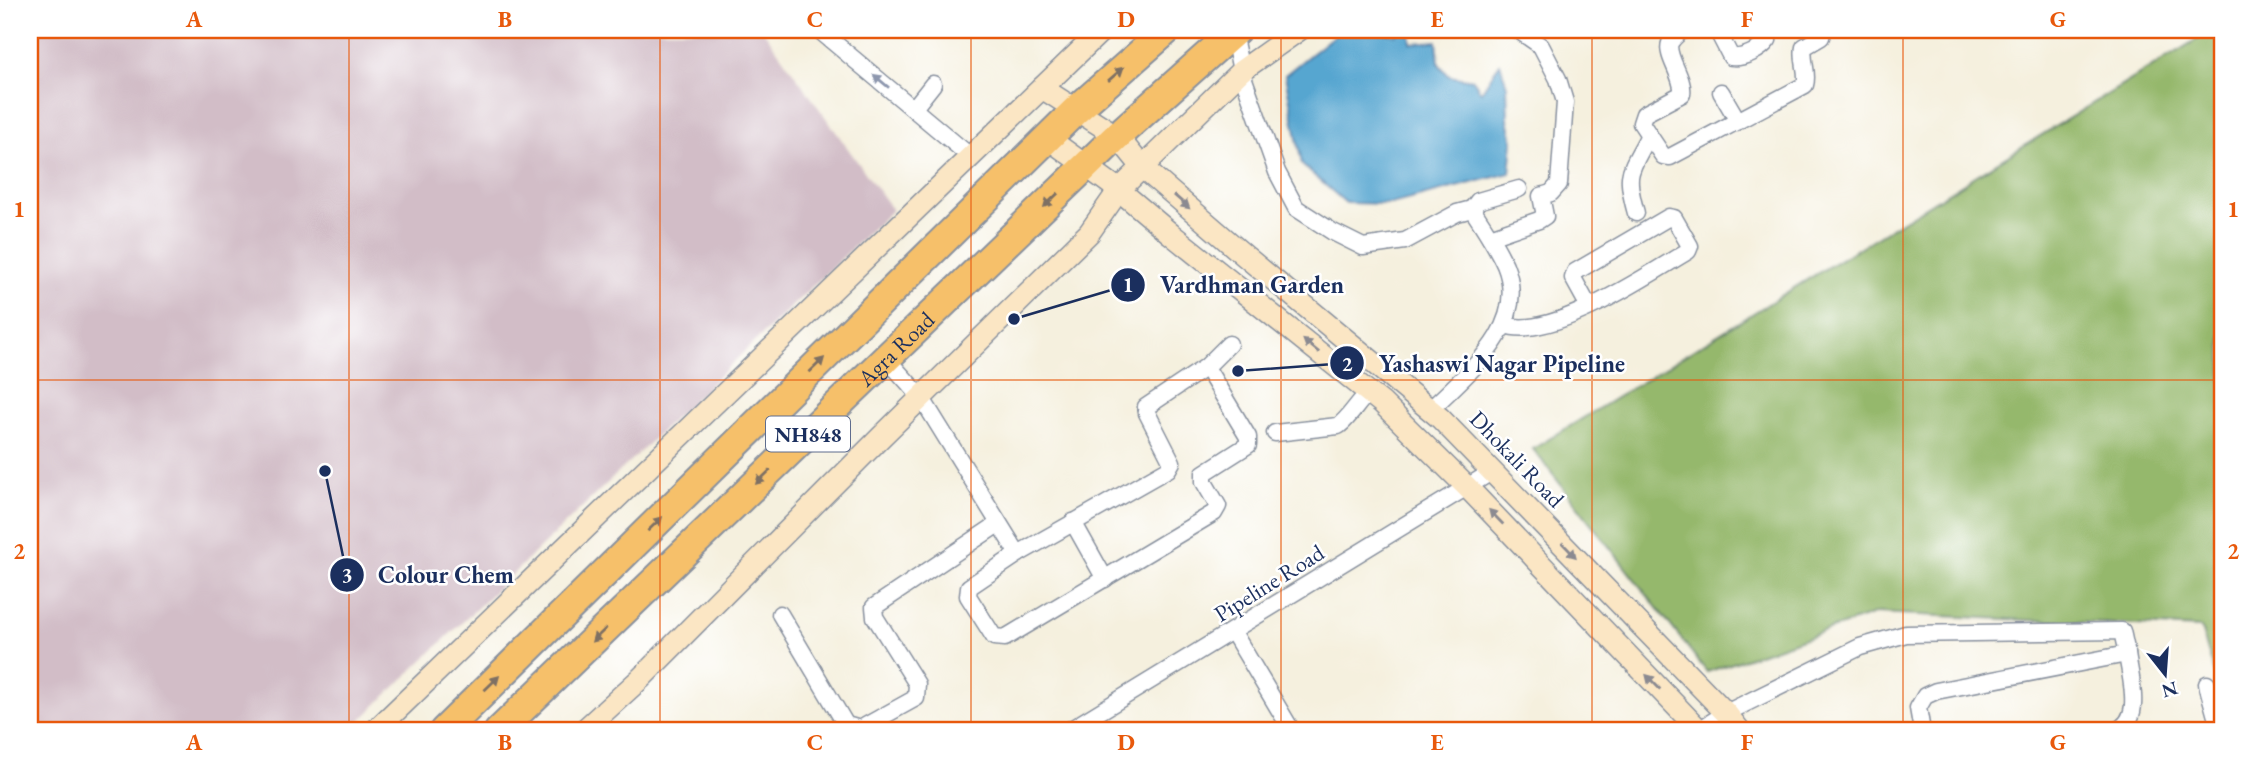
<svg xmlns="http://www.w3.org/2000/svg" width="2252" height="761" viewBox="0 0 2252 761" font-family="'EB Garamond',serif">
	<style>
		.industrial { fill: #d2bdc7 }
		.forest { fill: #95b86c; stroke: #587465; stroke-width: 2 }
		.water { fill: #56a6d0; stroke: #386a97; stroke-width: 2 }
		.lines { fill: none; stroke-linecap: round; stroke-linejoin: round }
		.street-casing { stroke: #88909e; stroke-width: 19 }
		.secondary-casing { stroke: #88909e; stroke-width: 24 }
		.highway-casing { stroke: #88909e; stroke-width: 32 }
		.street { stroke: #fff; stroke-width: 16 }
		.secondary { stroke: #fbe6c4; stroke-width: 21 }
		.highway { stroke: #f6c06b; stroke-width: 28 }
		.oneway { fill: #7e7064 }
		.oneway2 { fill: #8d97ae }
		.oneway3 { fill: #8b8a91 }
		.grid { fill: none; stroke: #e8590c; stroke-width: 2; stroke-opacity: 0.55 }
		.labels { text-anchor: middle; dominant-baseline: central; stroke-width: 5; stroke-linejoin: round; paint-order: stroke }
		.shield { fill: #fff; stroke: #5f6d8e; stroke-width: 2 }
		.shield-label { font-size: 21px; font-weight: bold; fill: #1b2f5e }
		.street-label { font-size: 23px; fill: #1b2f5e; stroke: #fff }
		.leader { fill: none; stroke: #1b2f5e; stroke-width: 2.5 }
		.callout-dot { fill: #1b2f5e; stroke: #fff; stroke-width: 2.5 }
		.mark-label { font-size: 21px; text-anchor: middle; font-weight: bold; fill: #fff }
		.callout-label { font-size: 24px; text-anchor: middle; font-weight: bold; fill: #1b2f5e; stroke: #fff; stroke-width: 5; stroke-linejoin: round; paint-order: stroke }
		.neatline { fill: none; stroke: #e8590c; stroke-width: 2.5 }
		.grid-label { font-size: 23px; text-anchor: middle; font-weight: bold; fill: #e8590c }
	</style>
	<rect width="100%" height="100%" fill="#fff"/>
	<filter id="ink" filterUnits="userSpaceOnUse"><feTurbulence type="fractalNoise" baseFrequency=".0143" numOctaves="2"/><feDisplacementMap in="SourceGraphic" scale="14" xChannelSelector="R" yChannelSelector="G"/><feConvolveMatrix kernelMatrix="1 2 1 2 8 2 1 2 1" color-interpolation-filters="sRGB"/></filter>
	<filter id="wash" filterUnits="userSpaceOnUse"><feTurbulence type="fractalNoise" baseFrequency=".00686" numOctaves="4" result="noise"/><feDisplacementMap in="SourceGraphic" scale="28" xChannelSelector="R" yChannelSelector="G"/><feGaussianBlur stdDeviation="1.57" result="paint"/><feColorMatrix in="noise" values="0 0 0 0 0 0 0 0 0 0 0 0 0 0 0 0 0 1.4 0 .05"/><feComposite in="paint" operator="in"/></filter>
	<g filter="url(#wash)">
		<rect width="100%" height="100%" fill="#f5f0de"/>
		<path class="industrial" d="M30 30H763L892 210 349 731H30Z"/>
		<path class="forest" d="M2212 30H2222V698L2201 628 1877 613 1707 672 1533 449Z"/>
		<path class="water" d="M1341 30H1371L1396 35 1401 30H1410L1411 43 1437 41 1439 64 1449 76 1473 80 1481 92 1500 63 1507 86 1508 119 1513 141 1510 173 1391 204 1346 203 1302 165 1285 75Z"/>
	</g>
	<g filter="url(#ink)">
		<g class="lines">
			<defs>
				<g id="street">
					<path d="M819 30 971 157"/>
					<path d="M1683 30C1679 33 1672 39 1670 43 1665 56 1685 78 1682 94L1644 114 1641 123 1663 156 1670 157 1805 85C1809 73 1801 60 1804 47L1821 37 1823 30"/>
					<path d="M1717 30 1731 57C1743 59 1761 50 1768 40L1763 30"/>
					<path d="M1233 32 1241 71 1277 172 1296 208 1333 232 1363 247 1405 241 1457 213 1472 209C1484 227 1496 245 1505 265 1530 326 1468 372 1430 410"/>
					<path d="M1721 92 1738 121"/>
					<path d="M914 108 933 84"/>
					<path d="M1472 209 1478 201 1519 189"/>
					<path d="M1636 213C1624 171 1630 172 1649 135"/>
					<path d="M1490 237 1539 220 1545 216 1541 196 1551 193 1559 184 1565 102 1558 79 1541 46 1518 30"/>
					<path d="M1505 325C1551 341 1647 275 1688 251L1690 246 1674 218 1669 217 1575 272 1573 278 1589 307"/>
					<path d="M886 358 921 397 1018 554 969 587 968 596 994 637 1005 638 1214 513 1218 506 1204 482V473L1248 445V437L1206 367"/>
					<path d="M1275 433 1338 426C1347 421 1359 401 1368 393"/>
					<path d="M1073 522 1105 579"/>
					<path d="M1018 554 1168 469 1172 462 1147 413 1146 407 1206 367 1229 344"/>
					<path d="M780 614 846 725 860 729 916 698 917 684 875 617 874 607 998 524"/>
					<path d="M1233 632 1292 731"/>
					<path d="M2207 684 2220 731"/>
					<path d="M1699 730 1726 713 1860 647 1906 634 2122 631 2127 654 1936 691 1925 696 1918 708 1922 731"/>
					<path d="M1068 731 1493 471"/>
					<path d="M2114 731C2145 722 2130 678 2127 654"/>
				</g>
				<g id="secondary">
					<path d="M1042 88 1117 136 1143 168 1245 256 1440 418 1726 713 1740 731"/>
					<path d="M1049 139 1119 190 1171 234 1382 403 1468 488 1700 731"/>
					<path d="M375 731 1102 30"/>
					<path d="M583 731 640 679 881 437 1089 233 1119 190 1241 71 1299 30"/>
				</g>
				<g id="highway">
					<path d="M444 731 1075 111 1167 30"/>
					<path id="s1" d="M499 731 1117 136 1236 30"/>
				</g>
			</defs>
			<use href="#street" class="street-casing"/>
			<use href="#secondary" class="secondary-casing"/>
			<use href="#highway" class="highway-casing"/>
			<use href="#street" class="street"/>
			<use href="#secondary" class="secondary"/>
			<use href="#highway" class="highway"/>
		</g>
		<defs><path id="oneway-solid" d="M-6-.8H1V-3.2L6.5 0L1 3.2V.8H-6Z" transform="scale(1.75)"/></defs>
		<g class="oneway">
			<use href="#oneway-solid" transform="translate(1116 74) rotate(-41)"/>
			<use href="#oneway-solid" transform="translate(1051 200) rotate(136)"/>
			<use href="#oneway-solid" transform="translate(817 365) rotate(-44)"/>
			<use href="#oneway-solid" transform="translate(763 477) rotate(136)"/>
			<use href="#oneway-solid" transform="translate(655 524) rotate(-44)"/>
			<use href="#oneway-solid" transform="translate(599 635) rotate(136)"/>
			<use href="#oneway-solid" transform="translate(492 683) rotate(-44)"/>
		</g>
		<use class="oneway2" href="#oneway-solid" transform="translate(881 81) rotate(-140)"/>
		<g class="oneway3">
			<use href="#oneway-solid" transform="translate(1182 202) rotate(41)"/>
			<use href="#oneway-solid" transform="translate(1311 346) rotate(-141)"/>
			<use href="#oneway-solid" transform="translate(1496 517) rotate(-134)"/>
			<use href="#oneway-solid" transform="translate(1569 550) rotate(46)"/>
			<use href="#oneway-solid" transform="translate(1653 682) rotate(-134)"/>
		</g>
	</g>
	<path class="grid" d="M349 30V731M660 30V731M971 30V731M1281 30V731M1592 30V731M1903 30V731M30 380H2222"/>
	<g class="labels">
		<rect class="shield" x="766" y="416.5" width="84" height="35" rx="5"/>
		<g class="shield-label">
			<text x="808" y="434">NH848</text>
		</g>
		<g class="street-label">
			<text stroke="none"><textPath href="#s1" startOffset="551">Agra Road</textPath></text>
			<text transform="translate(1517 459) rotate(46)">Dhokali Road</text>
			<text transform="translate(1269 583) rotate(-32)">Pipeline Road</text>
		</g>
	</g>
	<path class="leader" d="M1014 319L1128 285M1238 371L1347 363M325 471L347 575"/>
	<g class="callout-dot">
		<circle cx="1014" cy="319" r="7"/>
		<circle cx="1238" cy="371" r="7"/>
		<circle cx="325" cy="471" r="7"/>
		<circle cx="1128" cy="285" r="18"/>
		<circle cx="1347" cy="363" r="18"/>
		<circle cx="347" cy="575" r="18"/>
	</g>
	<g class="mark-label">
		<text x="1128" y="292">1</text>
		<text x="1347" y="371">2</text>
		<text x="347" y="582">3</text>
	</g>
	<g class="callout-label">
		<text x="1252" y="293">Vardhman Garden</text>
		<text x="1502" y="372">Yashaswi Nagar Pipeline</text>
		<text x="446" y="583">Colour Chem</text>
	</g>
	<rect width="2252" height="761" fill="none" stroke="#fff" stroke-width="77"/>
	<g transform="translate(2165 674) rotate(163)" stroke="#ffffff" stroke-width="5" paint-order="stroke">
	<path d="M0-5L12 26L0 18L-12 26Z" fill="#1b2f5e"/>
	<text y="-10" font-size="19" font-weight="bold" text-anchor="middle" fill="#1b2f5e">N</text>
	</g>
	<rect x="38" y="38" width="2176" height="684" class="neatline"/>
	<g class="grid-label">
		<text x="194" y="27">A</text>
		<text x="505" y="27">B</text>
		<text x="815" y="27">C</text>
		<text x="1126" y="27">D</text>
		<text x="1437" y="27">E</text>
		<text x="1747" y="27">F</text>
		<text x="2058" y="27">G</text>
		<text x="19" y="217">1</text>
		<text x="2233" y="217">1</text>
		<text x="19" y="559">2</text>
		<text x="2233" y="559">2</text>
		<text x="194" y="750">A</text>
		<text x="505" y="750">B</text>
		<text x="815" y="750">C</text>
		<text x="1126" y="750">D</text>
		<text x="1437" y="750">E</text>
		<text x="1747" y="750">F</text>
		<text x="2058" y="750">G</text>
	</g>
</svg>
